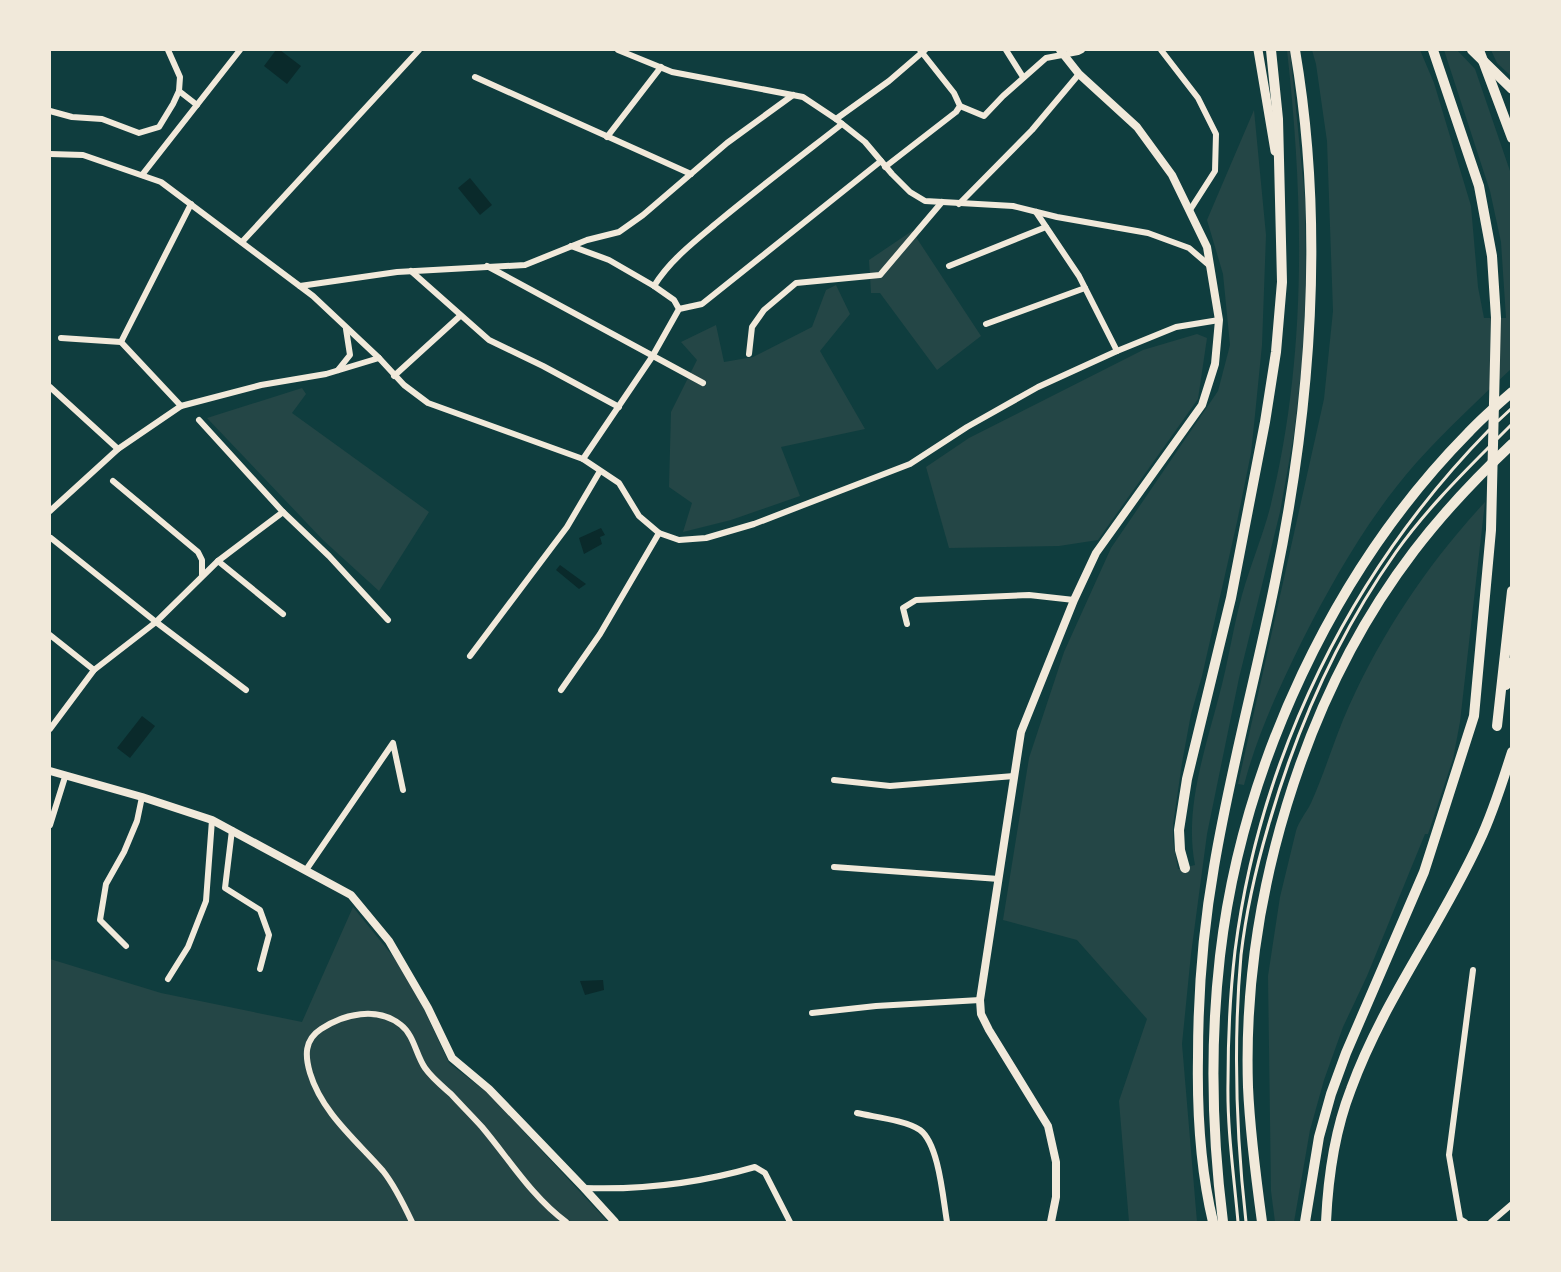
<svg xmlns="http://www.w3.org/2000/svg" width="1561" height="1272" viewBox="0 0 1561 1272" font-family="Quicksand,sans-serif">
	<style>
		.green { fill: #244646 }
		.water { fill: #0a2a2b }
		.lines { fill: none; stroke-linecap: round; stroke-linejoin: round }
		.service { stroke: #f1e9da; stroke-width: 3 }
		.minor { stroke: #f1e9da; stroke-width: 6 }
		.tertiary { stroke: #f1e9da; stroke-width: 8 }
		.secondary { stroke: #f1e9da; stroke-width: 9 }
		.trunk { stroke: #f1e9da; stroke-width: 10 }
	</style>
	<rect width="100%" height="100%" fill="#0f3d3e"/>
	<g class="green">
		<path d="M1287 50H1290L1305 199 1306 289 1302 363 1294 434 1280 512 1239 678 1207 834 1191 954 1182 1044 1197 1222H1129L1119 1101 1147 1019 1077 940 1003 920 1029 758 1064 652 1111 548 1218 391 1230 345 1223 274 1207 220 1254 110 1266 235 1262 345 1255 415 1251 453 1237 522 1202 676 1191 714 1182 763 1173 825V841L1178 869 1195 865C1184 809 1205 750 1219 696 1228 663 1233 628 1242 595 1250 566 1262 538 1270 508 1307 358 1304 203 1287 50Z"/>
		<path d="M1312 50H1420L1434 83 1471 206 1478 287 1484 318H1506L1501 242 1490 191 1444 50H1457L1475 69 1511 174V369C1479 399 1447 429 1417 462 1370 515 1334 578 1302 641 1279 688 1257 735 1244 785L1238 784 1324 399 1333 311 1327 141 1316 64Z"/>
		<polygon points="1491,50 1511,50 1511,76 1497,63"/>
		<polygon points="912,231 981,336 937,370 880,293 871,293 869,260"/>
		<polygon points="836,285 850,314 820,351 865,429 781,447 800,496 731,520 683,532 692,503 669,487 671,412 697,360 681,342 716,325 724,362 753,357 812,327 826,290"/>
		<polygon points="1197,334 1207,338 1198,399 1098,540 1059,546 949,548 926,467 969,438 1143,350"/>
		<polygon points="302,388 306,394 292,413 429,512 379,591 323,540 207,418"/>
		<path d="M1485 502 1460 722 1453 759 1428 834H1425L1367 976 1343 1027 1324 1080 1310 1130 1294 1222H1275L1271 1191 1268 976 1280 897 1296 831C1299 821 1306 813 1311 803 1325 772 1335 737 1349 706 1384 629 1428 564 1485 502Z"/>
		<polygon points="353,907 408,975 449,1063 489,1094 608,1222 50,1222 50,959 161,993 302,1022"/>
	</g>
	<g class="water">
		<polygon points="276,50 280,50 301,66 287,84 264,66"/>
		<polygon points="470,178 492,205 480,215 458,188"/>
		<polygon points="601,528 605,535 600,537 602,544 584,554 579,538"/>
		<polygon points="560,565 586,584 579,589 556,570"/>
		<polygon points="142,716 155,726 130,758 117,748"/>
		<polygon points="603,980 604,990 585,995 580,981"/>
	</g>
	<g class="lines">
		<g class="service">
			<polyline points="1498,421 1512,408"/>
			<polyline points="1496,440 1512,424"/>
			<path d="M1238 1222C1234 1176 1227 1129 1228 1082 1228 1039 1230 994 1235 951 1260 755 1351 571 1489 430"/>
			<path d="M1246 1222C1236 1133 1233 1045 1241 955 1246 912 1256 868 1268 827 1296 729 1337 636 1396 552 1423 514 1456 480 1489 447"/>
		</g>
		<g class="minor">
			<polyline points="168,50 180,77 179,91 197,105"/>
			<polyline points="618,50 672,72 803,97 836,119 865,142 892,174 910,192 925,201 1013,206 1057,217 1148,233 1189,248 1210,266"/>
			<polyline points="1006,50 1023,77"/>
			<polyline points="1161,50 1198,98 1216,134 1215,171 1190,210"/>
			<polyline points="475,77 691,174"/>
			<polyline points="960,106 984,116 1003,96 1046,58 1078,52 1082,50"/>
			<polyline points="50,111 72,117 102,119 139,133 159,127 173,104 179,91"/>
			<polyline points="836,119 889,81 925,50"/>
			<polyline points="607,137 661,67"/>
			<polyline points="50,154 83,155 161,182 313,296 379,358 404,385 428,403 583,459 619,483 639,516 659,533 679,540 706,538 754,524 910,464 967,427 1038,387 1117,351 1176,327 1219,320"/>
			<polyline points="885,167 956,112 960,106 954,93 920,50"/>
			<polyline points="142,175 240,50"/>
			<polyline points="959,204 1032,130 1079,74"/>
			<polyline points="1036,212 1079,276 1117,351"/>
			<polyline points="242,242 419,50"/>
			<polyline points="571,246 609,260 654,286"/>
			<polyline points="487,266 703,383"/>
			<polyline points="949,266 1046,227"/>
			<polyline points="411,271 489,340 543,366 619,407"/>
			<polyline points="300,286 397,272 525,265 587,240 619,232 643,215 727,143 793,95"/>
			<polyline points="679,309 702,304 881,161"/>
			<polyline points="986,324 1085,288"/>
			<polyline points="61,338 121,342 181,406"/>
			<polyline points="121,342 191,204"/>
			<polyline points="749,354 752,327 764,310 796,283 880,275 942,202"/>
			<polyline points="338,370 350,355 346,329"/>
			<polyline points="394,376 460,316"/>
			<polyline points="50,387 118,449"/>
			<polyline points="199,420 283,512 329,556 388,620"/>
			<path d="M583 459 652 357 679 309 674 300 654 286C670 260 695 241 719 221 759 188 801 156 842 124"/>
			<polyline points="113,481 198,552 202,560 202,575"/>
			<polyline points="50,511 118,449 181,406 261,385 326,374 379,358"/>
			<polyline points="51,538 156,622 246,690"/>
			<polyline points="218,561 283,614"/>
			<polyline points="907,624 903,608 916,600 1029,595 1074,600"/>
			<polyline points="50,635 94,670"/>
			<polyline points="470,656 567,527 600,471"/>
			<polyline points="561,690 600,634 659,533"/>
			<polyline points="50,729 94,670 156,622 218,561 283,512"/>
			<polyline points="834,780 890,786 1014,776"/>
			<polyline points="50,825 65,777"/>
			<polyline points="232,830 225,888 260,910 269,935 260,969"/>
			<polyline points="834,867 999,879"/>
			<polyline points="306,870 393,743 403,790"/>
			<polyline points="126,946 100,920 106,884 124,852 137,821 142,797"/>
			<polyline points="168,979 188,947 206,901 212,820"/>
			<polyline points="812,1013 876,1006 980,1000"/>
			<path d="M857 1113C874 1117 905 1120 920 1130 939 1144 943 1199 947 1222"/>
			<path d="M584 1188C642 1190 700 1183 755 1167L765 1173 790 1222"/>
			<path d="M412 1222C404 1205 395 1186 383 1171 357 1141 322 1113 310 1073 305 1056 304 1040 321 1029 344 1014 377 1006 401 1025 414 1035 416 1055 425 1068 432 1078 442 1086 451 1094 461 1105 472 1116 482 1127 509 1159 532 1197 566 1222"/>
			<polyline points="1465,1222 1460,1219 1449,1155 1473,970"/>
			<polyline points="1491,1222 1512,1204"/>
		</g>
		<g class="tertiary">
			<polyline points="50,771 142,797 212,820 351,895 389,941 428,1008 452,1058 489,1089 584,1188 615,1222"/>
			<polyline points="1051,1222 1056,1197 1056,1162 1048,1126 989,1030 981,1014 980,1000 1021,732 1074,600 1096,553 1202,405 1215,364 1219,320 1207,247 1172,175 1137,127 1079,74 1060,50"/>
		</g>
		<polyline class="secondary" points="1258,50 1275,151"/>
		<g class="trunk">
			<polyline points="1472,50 1512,89"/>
			<polyline points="1479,50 1512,138"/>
			<polyline points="1506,685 1512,662"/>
			<polyline points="1497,726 1512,591"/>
			<polyline points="1185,868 1180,850 1179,830 1187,779 1231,598 1265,422 1276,352 1282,282 1278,119 1271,50"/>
			<path d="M1213 1222C1200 1168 1197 1113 1198 1057 1198 993 1203 930 1214 867 1230 771 1256 677 1275 582 1311 408 1325 226 1295 50"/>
			<path d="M1223 1222C1212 1135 1210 1044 1220 956 1242 766 1334 569 1468 433 1482 418 1497 405 1512 392"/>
			<path d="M1262 1222C1256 1178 1250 1133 1248 1087 1242 903 1302 698 1414 551 1443 513 1477 477 1512 444"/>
			<polyline points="1305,1222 1319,1137 1331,1094 1346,1053 1424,872 1474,716 1491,530 1496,318 1492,256 1479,186 1433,50"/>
			<path d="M1326 1222C1328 1178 1335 1130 1351 1089 1383 1001 1440 927 1479 842 1493 813 1502 783 1512 752"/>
		</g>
	</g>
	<rect width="1561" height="1272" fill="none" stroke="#f1e9da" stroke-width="102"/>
</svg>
